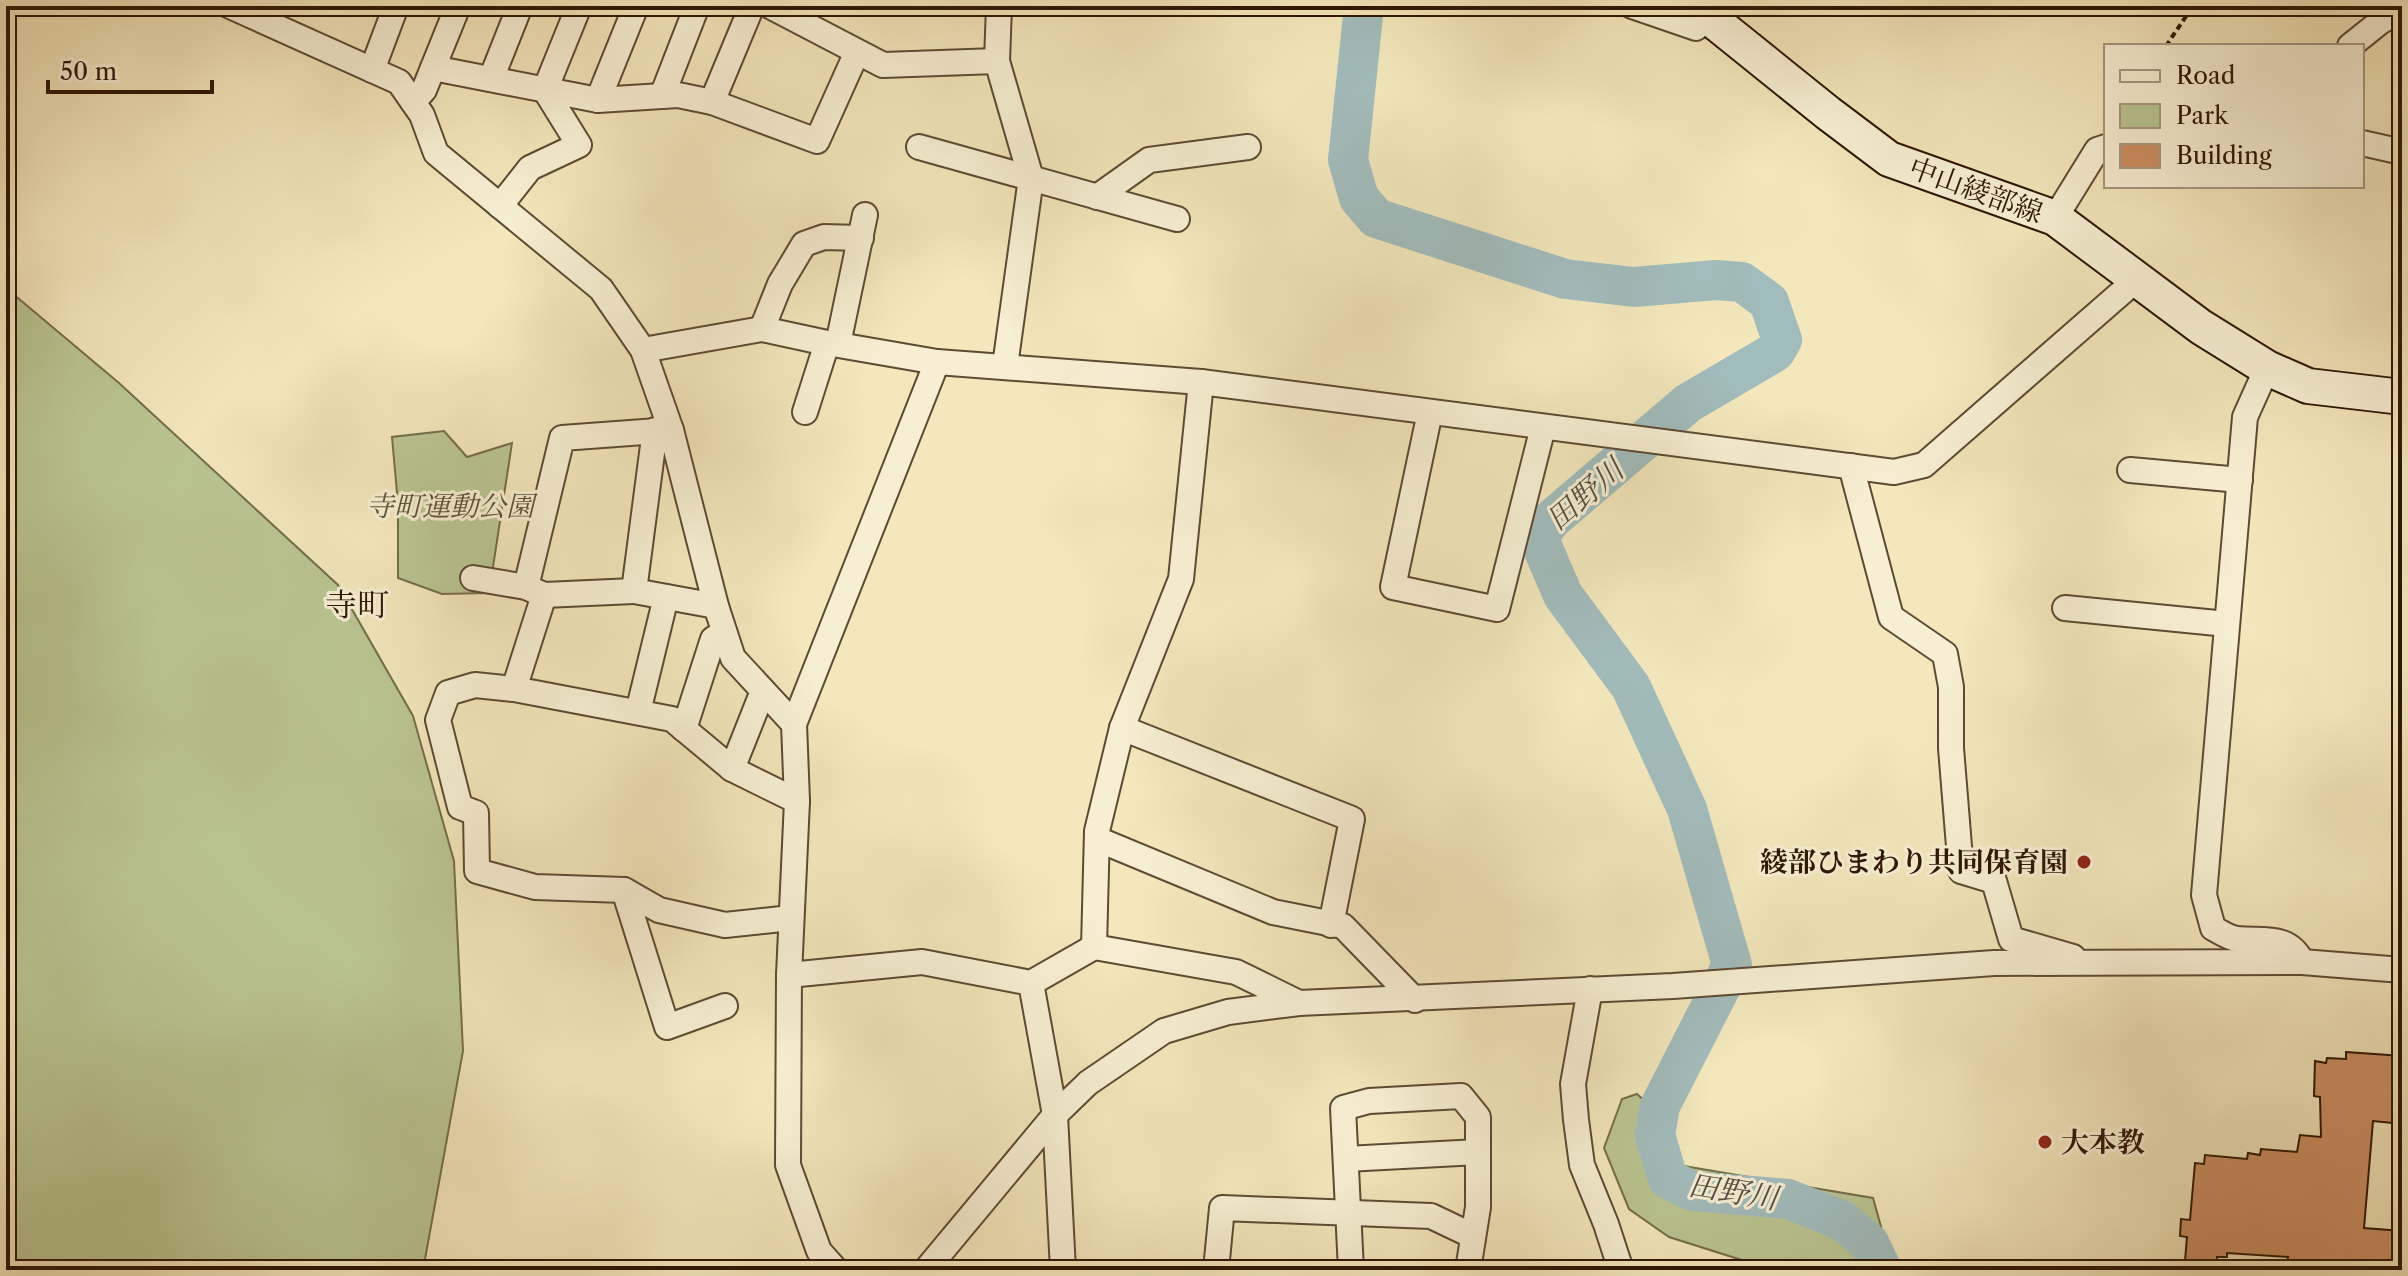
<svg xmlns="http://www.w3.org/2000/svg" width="2408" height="1276" viewBox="0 0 2408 1276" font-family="'Libre Caslon Text','Noto Serif JP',serif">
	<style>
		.green { fill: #bac591; stroke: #746e4b; stroke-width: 2 }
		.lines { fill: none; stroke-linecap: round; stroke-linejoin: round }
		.river { stroke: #a1bcbc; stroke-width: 40 }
		.building { fill: #cc8e61; stroke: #2d1605; stroke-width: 2 }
		.minor-casing { stroke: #5e4a32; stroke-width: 28 }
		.secondary-casing { stroke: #2d1605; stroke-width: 38 }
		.path { stroke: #2d1605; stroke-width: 4; stroke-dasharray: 6 4; stroke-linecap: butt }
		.minor { stroke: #f7efd3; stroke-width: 24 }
		.secondary { stroke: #f7efd3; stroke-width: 34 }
		.poi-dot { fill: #8f2418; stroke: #f7efd3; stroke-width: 3 }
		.labels { text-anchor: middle; stroke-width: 6; stroke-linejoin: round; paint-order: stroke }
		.street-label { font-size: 28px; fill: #2d1605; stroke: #f7efd3 }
		.park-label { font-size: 28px; font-style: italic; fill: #5e5336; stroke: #f7efd3 }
		.poi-label { font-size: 28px; font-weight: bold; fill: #2d1605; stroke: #f7efd3; text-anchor: end }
		.water-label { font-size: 30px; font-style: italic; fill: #565045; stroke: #f7efd3 }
		.quarter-label { font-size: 32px; fill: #2d1605; stroke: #f7efd3 }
	</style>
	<rect width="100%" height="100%" fill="#f3e7bb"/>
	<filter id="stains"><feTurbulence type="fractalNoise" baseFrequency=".0025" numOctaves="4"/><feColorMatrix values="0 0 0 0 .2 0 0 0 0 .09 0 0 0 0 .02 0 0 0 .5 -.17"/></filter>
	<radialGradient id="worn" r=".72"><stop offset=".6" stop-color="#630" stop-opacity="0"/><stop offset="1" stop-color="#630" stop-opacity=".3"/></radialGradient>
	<g class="green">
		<polygon points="6,288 119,383 338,585 413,716 454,861 463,1051 423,1270 6,1270"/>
		<polygon points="444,431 467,457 512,443 489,593 442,594 398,578 398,504 392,437"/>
		<polygon points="1637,1094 1649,1105 1646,1153 1684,1166 1873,1198 1893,1270 1760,1270 1751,1263 1669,1237 1629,1209 1604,1148 1622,1099"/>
	</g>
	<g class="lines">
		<polyline class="river" points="1364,6 1348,160 1359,198 1376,218 1565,279 1634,287 1716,280 1742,282 1769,302 1782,340 1775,352 1688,403 1551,520 1538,537 1563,595 1631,687 1687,809 1732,965 1660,1106 1655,1135 1668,1179 1692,1191 1788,1199 1843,1221 1869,1243 1882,1270"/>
	</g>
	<polygon class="building" points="2346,1052 2402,1056 2402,1124 2373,1121 2364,1228 2402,1231 2402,1270 2286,1268 2288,1257 2227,1253 2227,1257 2217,1257 2217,1264 2185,1261 2187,1237 2180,1236 2181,1219 2190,1220 2195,1163 2204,1164 2205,1155 2247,1159 2248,1153 2260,1155 2261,1149 2297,1152 2300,1135 2321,1137 2320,1097 2314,1096 2315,1061 2326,1063 2327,1058 2346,1059"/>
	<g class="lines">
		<defs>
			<g id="minor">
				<polyline points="230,6 399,82 422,115 436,153 601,289 643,350 671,430 716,606 733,658 794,724"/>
				<polyline points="770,6 883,65 997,61"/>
				<polyline points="999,6 997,61 1031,178 1005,366"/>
				<polyline points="1632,6 1696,28 1705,14"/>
				<polyline points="2350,46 2380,22 2402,9"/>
				<polyline points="433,68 598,100 678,95 712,102 817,141 857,52"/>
				<polyline points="372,70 396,6"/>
				<polyline points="491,79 520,6"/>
				<polyline points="662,96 697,6"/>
				<polyline points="598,100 636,6"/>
				<polyline points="413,102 424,90 458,6"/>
				<polyline points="712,102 752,6"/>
				<polyline points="2362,143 2402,152"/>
				<polyline points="919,147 1177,219"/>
				<polyline points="1097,197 1149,160 1248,147"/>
				<polyline points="500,206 530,168 579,145 545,90 579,6"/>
				<polyline points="2055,218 2097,150 2106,147"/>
				<polyline points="762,329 780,284 804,244 824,237 861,238"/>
				<polyline points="838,344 865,215"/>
				<polyline points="643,350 762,329 827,343 937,362 1201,382 1894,472 1924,465 2137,279"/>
				<path d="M2267 368 2245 417 2204 895 2213 928C2220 932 2229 938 2237 939 2261 942 2288 933 2302 962"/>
				<polyline points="805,412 827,343"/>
				<polyline points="1430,412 1393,587 1497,609 1543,427"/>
				<polyline points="655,430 634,591 716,606"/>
				<polyline points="1851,466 1891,617 1945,654 1951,687 1951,748 1961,871 1994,881 2011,939 2073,957"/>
				<polyline points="2130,470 2240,480"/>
				<polyline points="473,578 526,587"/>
				<polyline points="634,591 544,595 526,587 562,438 671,430"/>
				<polyline points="544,595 514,689 672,719 732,769 797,801"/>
				<polyline points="2065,608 2227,624"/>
				<polyline points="514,689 475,685 448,693 438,720 460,807 476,813 477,871 535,887 624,890"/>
				<polyline points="638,712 666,597"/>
				<polyline points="1122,728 1352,819 1331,925"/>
				<polyline points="684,729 713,639 724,632"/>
				<polyline points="732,769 763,691"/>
				<polyline points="1097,839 1273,912 1343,926 1415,1000"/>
				<polyline points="1094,947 1097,831 1122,728 1181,579 1201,382"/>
				<polyline points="789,975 922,962 1031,983 1094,947 1236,972 1299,1003"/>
				<polyline points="1031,983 1055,1115 1063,1270"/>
				<polyline points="1590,989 1573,1084 1576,1120 1582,1165 1606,1224 1621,1270"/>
				<polyline points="725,1006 667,1027 624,890 659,910 725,925 791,918"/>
				<polyline points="1346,1159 1478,1152"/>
				<polyline points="836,1270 819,1251 788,1165 789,975 797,801 794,724 937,362"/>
				<polyline points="926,1270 1055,1115 1088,1083 1164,1031 1228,1012 1299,1003 1673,986 1994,963 2302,962 2402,970"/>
				<polyline points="1216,1270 1222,1208 1431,1216 1473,1236"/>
				<polyline points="1351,1270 1343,1108 1369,1101 1461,1096 1478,1117 1478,1207 1468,1270"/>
			</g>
			<polyline id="secondary" points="1695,6 1828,113 1889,159 2055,218 2201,327 2267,368 2308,386 2402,397"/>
		</defs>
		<use href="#minor" class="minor-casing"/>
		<use href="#secondary" class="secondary-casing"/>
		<g class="path">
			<polyline points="6,13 31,6"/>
			<polyline points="2166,46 2193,6"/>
		</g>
		<use href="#minor" class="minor"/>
		<use href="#secondary" class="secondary"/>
	</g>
	<g class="poi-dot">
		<circle cx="2084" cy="862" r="8"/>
		<circle cx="2045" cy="1142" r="8"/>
	</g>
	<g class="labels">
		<g class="street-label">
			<text transform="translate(1976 190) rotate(20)" y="10">中山綾部線</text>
		</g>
		<g class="park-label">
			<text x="450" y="516">寺町運動公園</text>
		</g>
		<g class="poi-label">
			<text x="2068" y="872">綾部ひまわり共同保育園</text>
			<text x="2061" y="1152" text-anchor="start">大本教</text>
		</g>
		<g class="water-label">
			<text transform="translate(1585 495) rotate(-41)" y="10">田野川</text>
			<text transform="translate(1733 1192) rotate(9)" y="10">田野川</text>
		</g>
		<g class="quarter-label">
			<text x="357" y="616">寺町</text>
		</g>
	</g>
	<rect width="2408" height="1276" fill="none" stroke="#f3e7bb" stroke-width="32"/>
	<rect x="8" y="8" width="2392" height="1260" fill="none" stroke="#2d1605" stroke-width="4"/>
	<rect x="16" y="16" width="2376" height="1244" fill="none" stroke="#2d1605" stroke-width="2"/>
	<rect x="2104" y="44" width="260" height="144" fill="#f7efd3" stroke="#a69881" stroke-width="2"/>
	<rect x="2120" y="70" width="40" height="12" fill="#f7efd3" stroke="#a69881" stroke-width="2"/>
	<text x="2176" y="84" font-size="24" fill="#2d1605">Road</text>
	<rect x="2120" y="104" width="40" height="24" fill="#bac591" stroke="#a69881" stroke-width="2"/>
	<text x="2176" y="124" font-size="24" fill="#2d1605">Park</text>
	<rect x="2120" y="144" width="40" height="24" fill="#cc8e61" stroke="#a69881" stroke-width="2"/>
	<text x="2176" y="164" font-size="24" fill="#2d1605">Building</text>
	<path d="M48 80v12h164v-12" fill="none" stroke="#2d1605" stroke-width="4"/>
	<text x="60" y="80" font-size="24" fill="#2d1605" stroke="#f7efd3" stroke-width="6" paint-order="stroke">50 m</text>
	<rect width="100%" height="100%" filter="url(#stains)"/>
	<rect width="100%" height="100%" fill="url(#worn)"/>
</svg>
